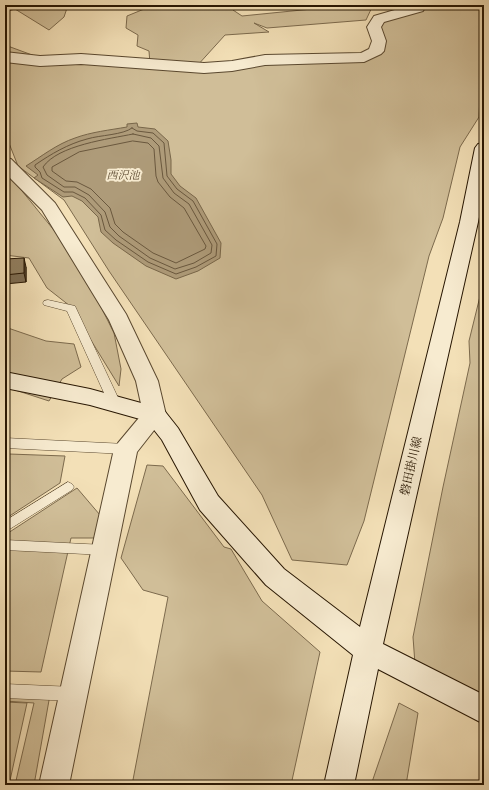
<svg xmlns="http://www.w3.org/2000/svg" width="489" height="790" viewBox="0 0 489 790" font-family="Alegreya,'Noto Serif JP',serif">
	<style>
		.green { fill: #d0be98; stroke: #7c6a4d }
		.water { fill: #ae9b79; stroke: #786649 }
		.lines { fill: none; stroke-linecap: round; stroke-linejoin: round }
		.shore { stroke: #6a583e; stroke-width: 1 }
		.lane-casing { stroke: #5a482f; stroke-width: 1 }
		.street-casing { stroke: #5a482f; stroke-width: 2 }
		.secondary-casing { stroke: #271602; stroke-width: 2 }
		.lane { fill: #f7ebd0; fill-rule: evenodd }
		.street { fill: #f7ebd0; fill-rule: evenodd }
		.secondary { fill: #f7ebd0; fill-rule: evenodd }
		.wall { fill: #7d6d53; stroke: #271602 }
		.shaded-wall { fill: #665943; stroke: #271602 }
		.building { fill: #917f60; stroke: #271602 }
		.labels { text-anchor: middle; stroke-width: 4; stroke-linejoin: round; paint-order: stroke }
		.far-water-label { font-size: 11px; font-style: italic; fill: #5d4b32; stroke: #f7ebd0 }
		.street-label { font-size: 12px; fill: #271602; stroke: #f7ebd0 }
	</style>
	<rect width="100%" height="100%" fill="#f3e0b7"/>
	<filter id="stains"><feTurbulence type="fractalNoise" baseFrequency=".005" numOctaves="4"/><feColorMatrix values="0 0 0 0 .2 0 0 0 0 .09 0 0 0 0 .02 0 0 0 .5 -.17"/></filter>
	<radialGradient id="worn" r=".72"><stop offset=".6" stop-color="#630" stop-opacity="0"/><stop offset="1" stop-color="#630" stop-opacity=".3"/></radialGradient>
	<g class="green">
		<polygon points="5,5 68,5 64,17 49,30 15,9 5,12"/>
		<polygon points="154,5 234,5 233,10 242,16 312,9 332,5 373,5 366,20 267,28 254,23 269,32 225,35 196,67 158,65 207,72 265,60 364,57 378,45 374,27 379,19 418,8 419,5 481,5 483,34 479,117 460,147 443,218 429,256 364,521 347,565 292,560 262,495 109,271 64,200 18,166 5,133 5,45 43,59 84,60 150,64 149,51 137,46 138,35 126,28 127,16"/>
		<polygon points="5,170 66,245 85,275 114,333 121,369 119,386 70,306 47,288 29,258 5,255"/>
		<polygon points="484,280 484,705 415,664 413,637 443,487 470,363 469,341"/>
		<polygon points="5,327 46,341 74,344 81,367 62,379 49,401 6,387"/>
		<polygon points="9,454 65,456 60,483 5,519 5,472"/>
		<polygon points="147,465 163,466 224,547 231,549 262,601 320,652 291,785 132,785 168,597 143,590 121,558"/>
		<polygon points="77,488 100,515 94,538 71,538 41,672 5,671 5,535"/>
		<polygon points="5,687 51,689 34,785 15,785 34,703 5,701"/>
		<polygon points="5,702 27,703 9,785 5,785"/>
		<polygon points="399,703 418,713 406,785 371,785"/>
	</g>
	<path class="water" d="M137 123 138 127 155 129 168 141 171 160V174L180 186 196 198 221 243 220 258 198 271 176 279 146 266 113 243 101 232 98 217 82 201 72 196 63 197 34 178 38 175 26 166C42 156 57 144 75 138 91 132 110 130 127 127V124Z"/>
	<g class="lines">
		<g class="shore">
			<path d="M132 128 137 131 153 133 164 143 167 176 177 189 193 201 217 244 216 256 196 267 176 274 148 262 116 240 105 230 101 215 85 198 73 192H64L42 178 40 172 35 167V165C51 154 68 144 87 139 100 135 123 135 132 128Z"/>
			<path d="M133 134 151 138 159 146 163 178 174 193 189 204 212 245 211 253 194 263 175 269 150 258 119 236 110 227 105 212 89 195 75 187H64L47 175 43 167C58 145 109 139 133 134Z"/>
			<polygon points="133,141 148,143 154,149 156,176 158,182 170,197 184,208 206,246 205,249 176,263 153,253 123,232 115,224 110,208 91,189 77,182 66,181 52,171 52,167 79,152"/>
		</g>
		<defs>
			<g id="lane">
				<polygon points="48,300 75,306 121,404 119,407 115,408 111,407 109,404 67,311 44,305 43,303 44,301"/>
				<polygon points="5,438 126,444 130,446 132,449 130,452 126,454 5,448"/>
				<polygon points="68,482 72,484 74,487 72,490 5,532 5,521"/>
				<polygon points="5,540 105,545 109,546 111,550 109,554 105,555 5,550"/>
				<polygon points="5,684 74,687 79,689 81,694 79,699 74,701 5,698"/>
			</g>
			<g id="street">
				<polygon points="412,5 426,5 423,11 384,22 381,27 386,41 384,51 381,54 364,62 265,65 232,71 204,73 81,64 40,66 5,62 5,52 40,56 81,54 204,63 232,61 265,55 361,53 369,49 372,41 367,27 374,16"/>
				<polygon points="5,158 11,159 55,203 126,314 158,381 166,415 137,452 69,785 39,785 114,449 118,443 143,413 136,381 109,320 42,210 5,173"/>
			</g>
			<polygon id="secondary" points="484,143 484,192 478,222 383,644 484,695 484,724 378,669 354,785 324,785 353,655 266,585 200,510 162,440 147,421 90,405 5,388 5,372 90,389 163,409 178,428 218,496 284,569 360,627 460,222 475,148 478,144"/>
		</defs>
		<use href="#lane" class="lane-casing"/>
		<use href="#street" class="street-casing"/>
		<use href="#secondary" class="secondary-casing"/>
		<use href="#lane" class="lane"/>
		<use href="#street" class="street"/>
		<use href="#secondary" class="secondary"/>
	</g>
	<polygon class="wall" points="5,259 26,267 26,282 5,284"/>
	<polygon class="shaded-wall" points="24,258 26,267 26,282 24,273"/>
	<polygon class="building" points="24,258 24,273 5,275 5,259"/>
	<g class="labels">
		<g class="far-water-label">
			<text x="123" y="179">西沢池</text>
		</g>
		<g class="street-label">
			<text transform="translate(411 466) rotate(-77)" y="4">磐田掛川線</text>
		</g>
	</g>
	<rect width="489" height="790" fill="none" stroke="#f3e0b7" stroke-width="20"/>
	<rect x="6" y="6" width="477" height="778" fill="none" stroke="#271602" stroke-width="2"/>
	<rect x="10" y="10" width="469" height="770" fill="none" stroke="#271602"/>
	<rect width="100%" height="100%" filter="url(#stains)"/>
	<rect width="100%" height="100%" fill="url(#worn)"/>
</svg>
